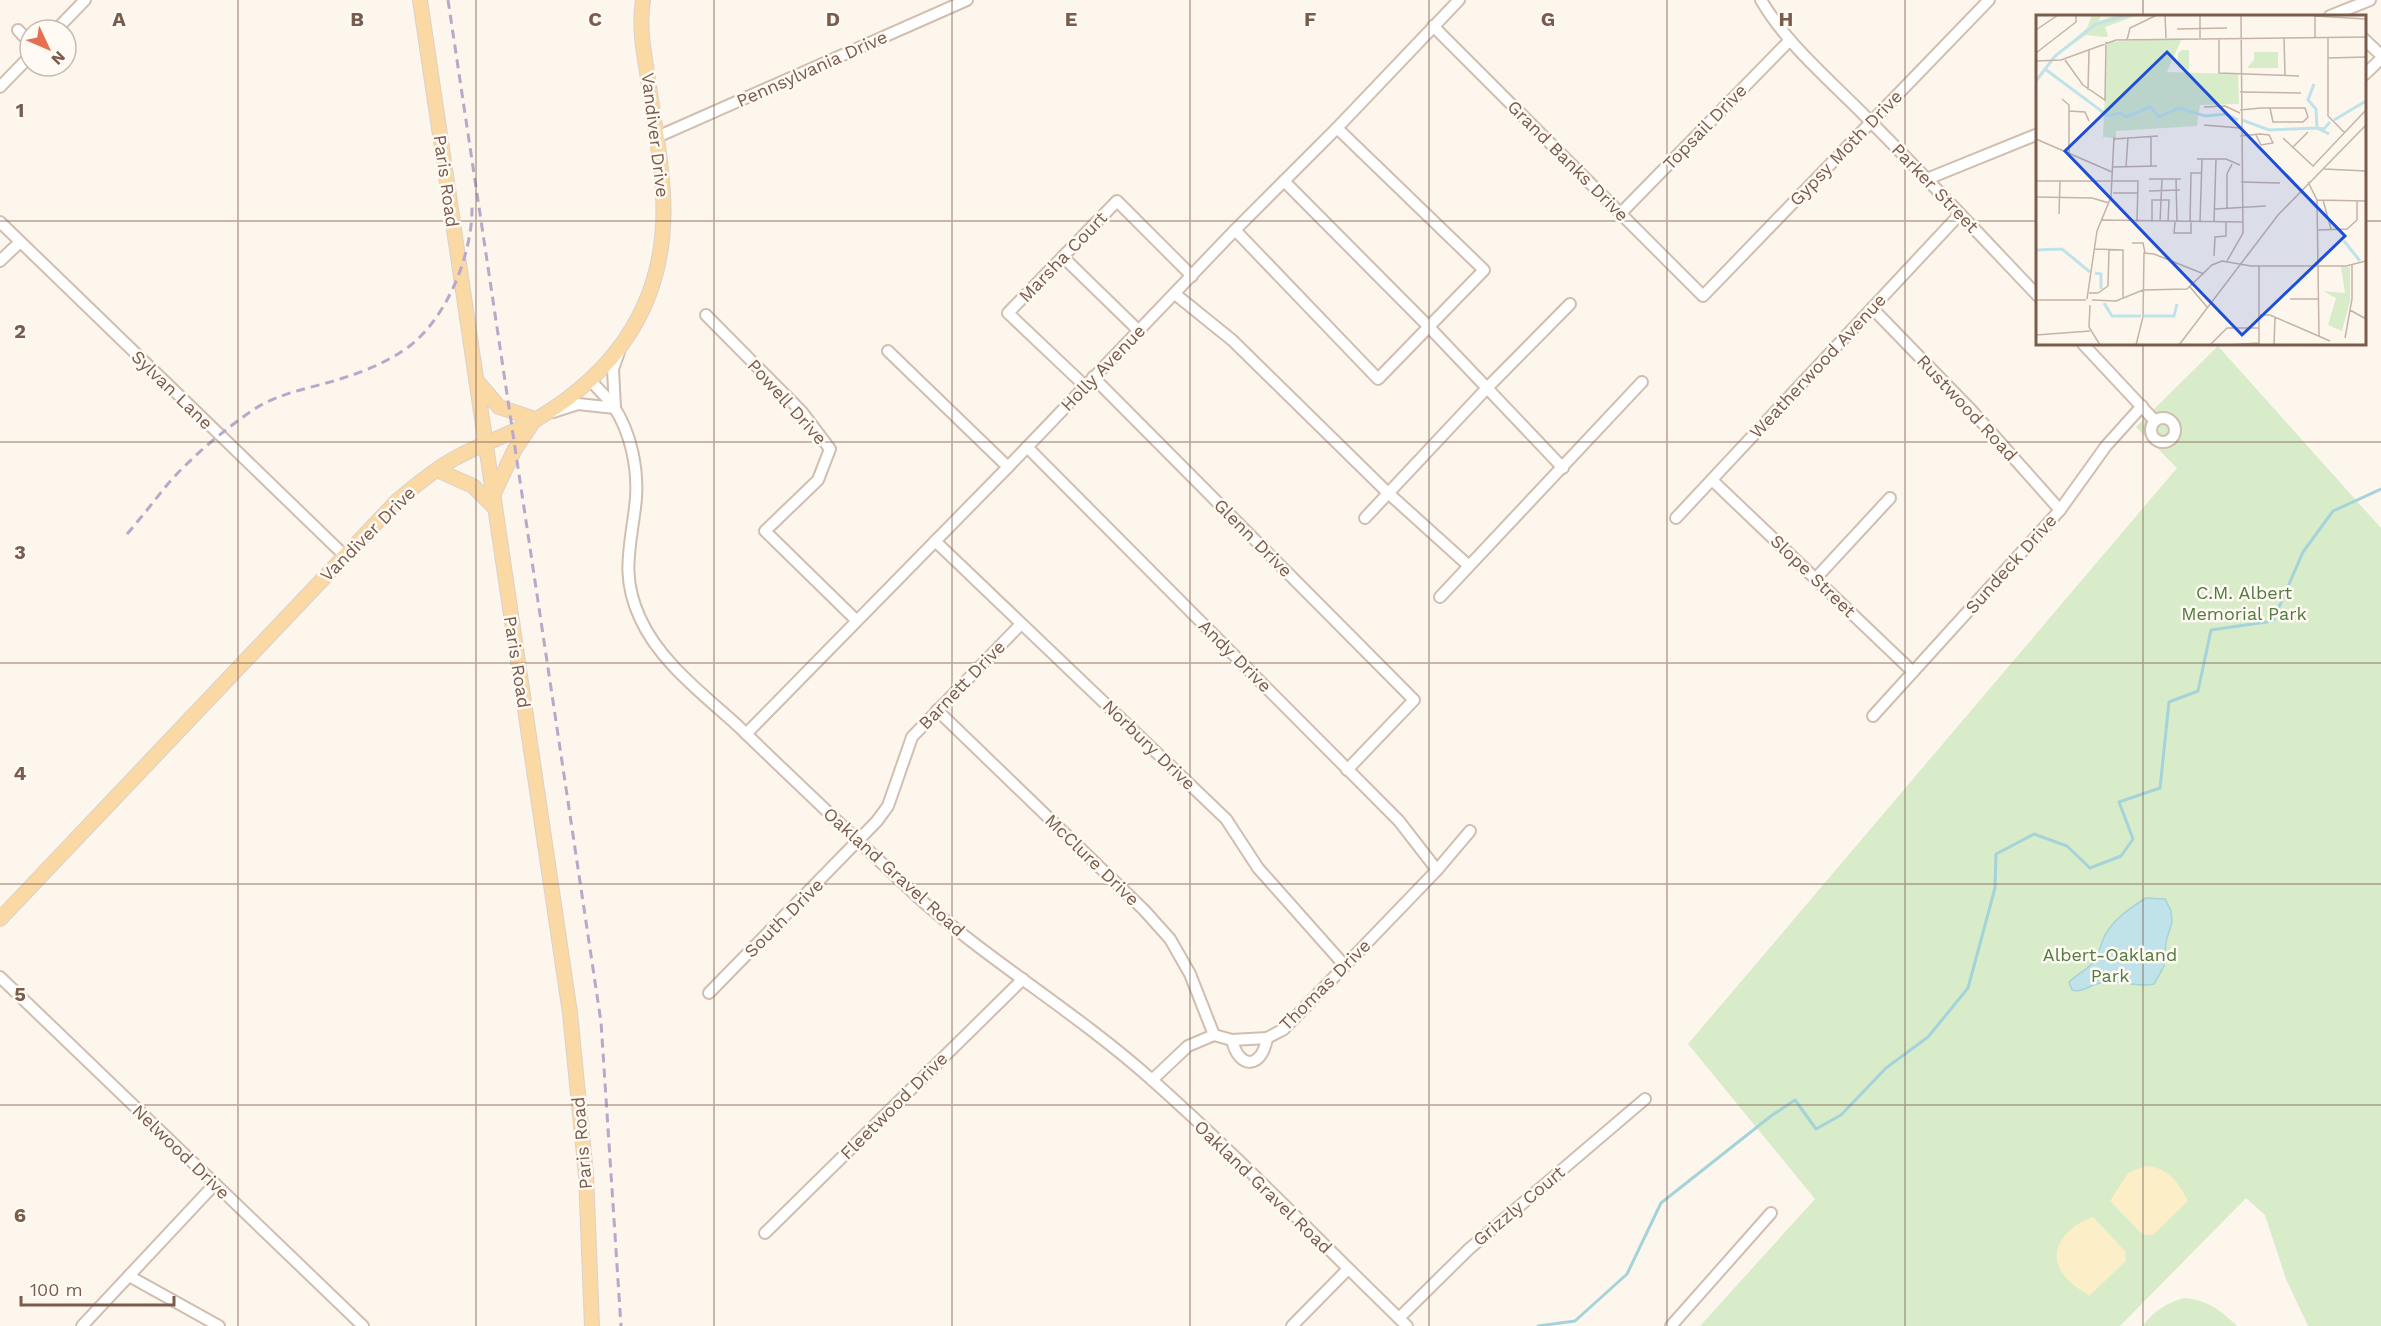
<svg xmlns="http://www.w3.org/2000/svg" width="2381" height="1326" viewBox="0 0 2381 1326" font-family="'Work Sans',sans-serif">
	<style>
		.green { fill: #d8ecc9 }
		.sand { fill: #fcefc7 }
		.water { fill: #bfe3e8; stroke: #a5d3da; stroke-width: 1.5 }
		.lines { fill: none; stroke-linecap: round; stroke-linejoin: round }
		.stream { stroke: #a5d3da; stroke-width: 3 }
		.minor-casing { stroke: #d1beb0; stroke-width: 14 }
		.major-casing { stroke: #dad1cd; stroke-width: 16 }
		.minor { stroke: #fff; stroke-width: 10 }
		.major { stroke: #fbd9a5; stroke-width: 14 }
		.rail { stroke: #b9a8c9; stroke-width: 3; stroke-dasharray: 9 6; stroke-linecap: butt }
		.grid { fill: none; stroke: #7a5c4d; stroke-width: 1.5; stroke-opacity: 0.55 }
		.labels { text-anchor: middle; stroke-width: 5; stroke-linejoin: round; paint-order: stroke }
		.street-label { font-size: 18px; fill: #7a5c4d; stroke: #fffaf3 }
		.park-label { font-size: 18px; fill: #537a41; stroke: #fffaf3 }
		.inset-river { fill: none; stroke: #bfe3e8; stroke-width: 3 }
		.inset-road { fill: none; stroke: #c5b3a7; stroke-width: 1.5 }
		.view { fill: #1d4ed8; fill-opacity: 0.15; stroke: #1d4ed8; stroke-width: 3 }
		.inset-edge { fill: none; stroke: #7a5c4d; stroke-width: 3 }
		.grid-label { font-size: 20px; text-anchor: middle; font-weight: bold; fill: #7a5c4d; stroke: #fffaf3; stroke-width: 5; stroke-linejoin: round; paint-order: stroke }
	</style>
	<rect width="100%" height="100%" fill="#fdf6ec"/>
	<g class="green">
		<polygon points="2218,346 2381,528 2381,1326 2308,1326 2286,1279 2265,1215 2246,1198 2120,1326 1700,1326 1815,1199 1688,1044 2177,468 2136,427"/>
		<path d="M2184 1298C2208 1300 2220 1310 2237 1326H2143C2153 1311 2167 1303 2184 1298Z"/>
	</g>
	<g class="sand">
		<path d="M2145 1166C2168 1167 2178 1182 2188 1201L2153 1235 2142 1234 2110 1201 2128 1173Z"/>
		<path d="M2093 1217 2125 1251 2126 1261 2089 1296C2082 1290 2073 1286 2066 1278 2043 1251 2067 1226 2093 1217Z"/>
	</g>
	<path class="water" d="M2146 898 2165 899 2171 911 2172 922 2166 942 2164 966 2154 984C2136 988 2118 979 2100 983 2090 985 2083 993 2072 990L2069 982C2077 974 2088 970 2094 961 2099 954 2101 943 2105 935 2115 918 2130 908 2146 898Z"/>
	<g class="lines">
		<polyline class="stream" points="1538,1326 1575,1321 1627,1274 1661,1203 1771,1116 1795,1100 1816,1129 1841,1115 1886,1068 1928,1037 1968,988 1995,888 1996,854 2034,834 2067,846 2090,868 2121,856 2133,839 2119,802 2160,788 2169,702 2198,691 2211,630 2273,621 2303,552 2333,511 2381,489"/>
		<defs>
			<g id="minor">
				<path d="M1761 0C1787 45 1831 81 1867 118 1925 176 1981 236 2038 296"/>
				<polyline points="2330,16 2370,0"/>
				<polyline points="1433,26 1703,296 1989,0"/>
				<polyline points="18,30 30,43"/>
				<polyline points="56,30 85,0"/>
				<polyline points="2364,39 2381,55"/>
				<polyline points="2364,75 2381,59"/>
				<polyline points="0,87 30,56"/>
				<polyline points="657,137 967,0"/>
				<polyline points="1927,179 2038,134"/>
				<polyline points="1284,181 1429,327 1563,468"/>
				<polyline points="1621,213 1790,40"/>
				<polyline points="0,222 345,556"/>
				<polyline points="1235,230 1378,379 1484,270 1337,128"/>
				<polyline points="1063,257 1139,331"/>
				<polyline points="0,261 19,243"/>
				<polyline points="1175,294 1232,340 1387,492 1469,566"/>
				<polyline points="1872,308 1972,411 2060,510"/>
				<polyline points="706,315 802,412 830,449 818,480 765,531 856,620"/>
				<polyline points="2083,344 2155,421"/>
				<polyline points="888,351 1008,467"/>
				<polyline points="1093,377 1414,700 1347,770"/>
				<path d="M590 380C598 389 607 397 614 407 631 433 638 468 636 498 632 543 619 573 640 618 659 661 703 694 737 725 798 784 859 842 921 900 994 964 1078 1014 1151 1079 1240 1158 1322 1244 1407 1326"/>
				<polyline points="1085,386 1008,313 1117,201 1192,276"/>
				<polyline points="615,408 613,369 619,352"/>
				<polyline points="553,412 578,404 615,408"/>
				<circle cx="2163" cy="430" r="12"/>
				<polyline points="1027,447 1399,821 1437,870"/>
				<polyline points="1712,480 1913,672"/>
				<polyline points="1365,518 1487,388 1570,304"/>
				<polyline points="1676,518 1960,214"/>
				<polyline points="935,541 1226,819 1258,868 1345,966"/>
				<polyline points="1816,578 1890,498"/>
				<polyline points="1440,597 1642,382"/>
				<polyline points="937,710 1144,910 1170,939 1190,974 1214,1035"/>
				<polyline points="1873,716 2060,510 2106,446 2142,406"/>
				<polyline points="746,734 1008,467 1235,230 1337,128 1459,0"/>
				<polyline points="0,977 363,1326"/>
				<polyline points="709,993 877,821 888,806 912,737 1021,624"/>
				<path d="M1232 1040C1239 1070 1262 1069 1267 1038"/>
				<polyline points="1152,1080 1188,1046 1214,1035 1232,1040 1267,1038 1284,1029 1437,870 1470,831"/>
				<polyline points="765,1233 1023,979"/>
				<polyline points="129,1276 219,1326"/>
				<polyline points="1399,1318 1469,1249 1645,1099"/>
				<polyline points="82,1326 214,1185"/>
				<polyline points="1292,1326 1348,1269"/>
				<polyline points="1671,1326 1771,1213"/>
			</g>
			<g id="major">
				<polyline points="420,0 570,1013 586,1175 592,1326"/>
				<polyline points="476,380 499,407 535,419 515,449 493,495"/>
				<polyline points="437,470 473,486 494,507"/>
				<path d="M0 919 397 501C415 486 432 471 452 460 477 445 505 437 530 423 620 372 669 298 663 194 661 153 652 112 647 72 643 48 639 24 643 0"/>
			</g>
		</defs>
		<use href="#minor" class="minor-casing"/>
		<use href="#major" class="major-casing"/>
		<use href="#minor" class="minor"/>
		<use href="#major" class="major"/>
		<g class="rail">
			<polyline points="448,0 601,1022 621,1326"/>
			<path d="M127 534C141 518 154 501 167 485 190 458 225 429 253 410 280 392 313 388 343 378 363 372 384 363 401 352 445 325 473 255 472 206"/>
		</g>
	</g>
	<path class="grid" d="M238 0V1326M476 0V1326M714 0V1326M952 0V1326M1190 0V1326M1429 0V1326M1667 0V1326M1905 0V1326M2143 0V16M0 221H2038M2364 221H2381M2143 344V1326M0 442H2381M0 663H2381M0 884H2381M0 1105H2381"/>
	<g class="labels">
		<g class="street-label">
			<text transform="translate(812 69) rotate(-24)" y="6">Pennsylvania Drive</text>
			<text transform="translate(1705 127) rotate(-46)" y="6">Topsail Drive</text>
			<text transform="translate(655 135) rotate(83)" y="6">Vandiver Drive</text>
			<text transform="translate(1846 148) rotate(-46)" y="6">Gypsy Moth Drive</text>
			<text transform="translate(1568 161) rotate(45)" y="6">Grand Banks Drive</text>
			<text transform="translate(446 181) rotate(82)" y="6">Paris Road</text>
			<text transform="translate(1935 188) rotate(46)" y="6">Parker Street</text>
			<text transform="translate(1063 257) rotate(-46)" y="6">Marsha Court</text>
			<text transform="translate(1818 366) rotate(-47)" y="6">Weatherwood Avenue</text>
			<text transform="translate(1103 368) rotate(-46)" y="6">Holly Avenue</text>
			<text transform="translate(172 390) rotate(44)" y="6">Sylvan Lane</text>
			<text transform="translate(787 402) rotate(48)" y="6">Powell Drive</text>
			<text transform="translate(1967 408) rotate(47)" y="6">Rustwood Road</text>
			<text transform="translate(368 534) rotate(-45)" y="6">Vandiver Drive</text>
			<text transform="translate(1253 538) rotate(45)" y="6">Glenn Drive</text>
			<text transform="translate(2011 564) rotate(-48)" y="6">Sundeck Drive</text>
			<text transform="translate(1813 576) rotate(44)" y="6">Slope Street</text>
			<text transform="translate(1235 656) rotate(45)" y="6">Andy Drive</text>
			<text transform="translate(517 662) rotate(81)" y="6">Paris Road</text>
			<text transform="translate(962 685) rotate(-46)" y="6">Barnett Drive</text>
			<text transform="translate(1149 745) rotate(44)" y="6">Norbury Drive</text>
			<text transform="translate(1092 860) rotate(44)" y="6">McClure Drive</text>
			<text transform="translate(894 872) rotate(42)" y="6">Oakland Gravel Road</text>
			<text transform="translate(784 918) rotate(-45)" y="6">South Drive</text>
			<text transform="translate(1325 985) rotate(-45)" y="6">Thomas Drive</text>
			<text transform="translate(894 1106) rotate(-45)" y="6">Fleetwood Drive</text>
			<text transform="translate(582 1143) rotate(-95)" y="6">Paris Road</text>
			<text transform="translate(181 1152) rotate(44)" y="6">Nelwood Drive</text>
			<text transform="translate(1263 1187) rotate(44)" y="6">Oakland Gravel Road</text>
			<text transform="translate(1519 1206) rotate(-40)" y="6">Grizzly Court</text>
		</g>
		<g class="park-label">
			<text x="2244" y="599">C.M. Albert<tspan x="2244" dy="21">Memorial Park</tspan></text>
			<text x="2110" y="961">Albert-Oakland<tspan x="2110" dy="21">Park</tspan></text>
		</g>
	</g>
	<g transform="translate(2036 15)">
		<rect width="330" height="330" fill="#fdf6ec"/>
		<path d="M56 0H65L63 6 79 0H102L69 12 72 21 69 22 50 20 14 45 51 13ZM146 23 131 57 202 59 203 89 164 90 161 111 80 116V123L67 122 71 27ZM146 35H153V55L142 52V38ZM218 37H242V53H211L218 45ZM305 252H314V286L306 316 292 310 300 283 287 276 309 278Z" fill="#d8ecc9"/>
		<path class="inset-river" d="M9 54 72 101 85 98 90 102 114 92 123 102 143 93 169 101 191 99 202 105M0 66 19 41 60 9 93 0M278 69 272 85 280 94 281 113 288 114 294 107M206 105 233 115 281 113 293 119M298 105 330 86M308 226 324 246M0 235 26 234 54 257M59 258 65 259V274M68 288 76 301H105M108 301H138L141 289"/>
		<path class="inset-road" d="M129 0 130 23M164 0V23M279 1 330 4M141 14 191 13M0 15 22 0M248 22 249 61M279 22V0M292 22V101L309 118M183 23V58L263 61M91 25 94 13 121 0M0 38 40 7V0M292 43 330 42M29 45 47 70 69 85 70 27M0 46 25 45 80 25 330 22M52 75 53 35M204 77 265 78M26 84 33 90V138M168 92 189 91 204 98M204 95 225 93H269L272 102 267 107H237L234 93M33 96 49 97 53 106M168 110 204 113M204 121 224 119 233 120 237 128 225 130 220 120M115 122V151M247 123 277 151 330 95M0 124 76 157M78 124 122 121M256 133 272 117M161 144H190L204 150M76 152 121 151M90 152 92 122M288 154 330 156M113 164H145M140 164 141 207M0 166H102L101 207M205 167 244 168M272 167 281 185 283 321M113 176 144 175M77 178H102M0 182 56 183 73 188M281 185 330 186M287 185 295 214M321 186V205M179 194 230 191M191 194V159L196 149M23 199 24 166M65 205 207 207M116 207V185H133L132 207M124 207 126 164M139 207 138 218H155V207M154 207 155 158H165M164 207 166 144M178 207 180 144M282 215 311 214 321 205M96 228H107L109 238M59 234 87 235V283M178 241 179 222 190 221V207M191 246 207 218 205 0M72 271 73 234M154 272 171 292M53 278H62L72 271M51 284 61 216 75 182 78 122M254 284H282M0 285H50M56 285 80 286 107 275 151 274 176 250 186 246 215 251H310L330 246M54 290 53 312 64 330M314 295 330 304M224 300H234L294 326M0 320 54 316M309 323 316 284V250M100 330 107 302 108 238 118 239 168 259M143 330 242 200 330 110M174 330 191 313H223M191 330 223 328M223 330V251M238 330 239 302"/>
		<path class="view" d="M131 37 309 221 206 320 29 136Z"/>
		<rect width="330" height="330" class="inset-edge"/>
	</g>
	<g class="grid-label">
		<text x="119" y="26">A</text>
		<text x="357" y="26">B</text>
		<text x="595" y="26">C</text>
		<text x="833" y="26">D</text>
		<text x="1071" y="26">E</text>
		<text x="1310" y="26">F</text>
		<text x="1548" y="26">G</text>
		<text x="1786" y="26">H</text>
		<text x="20" y="117">1</text>
		<text x="20" y="338">2</text>
		<text x="20" y="559">3</text>
		<text x="20" y="780">4</text>
		<text x="20" y="1001">5</text>
		<text x="20" y="1222">6</text>
	</g>
	<g transform="translate(48 48) rotate(134)"><circle r="28" fill="#fffaf3" stroke="#cabbb1" stroke-width="1.5"/>
	<path d="M0-4.5L10 22L0 15L-10 22Z" fill="#e76f51"/>
	<text y="-9" font-size="16" font-weight="bold" text-anchor="middle" fill="#7a5c4d">N</text>
	</g>
	<path d="M21 1296v9h153v-9" fill="none" stroke="#7a5c4d" stroke-width="3"/>
	<text x="30" y="1296" font-size="18" fill="#7a5c4d" stroke="#fffaf3" stroke-width="4.5" paint-order="stroke">100 m</text>
</svg>
